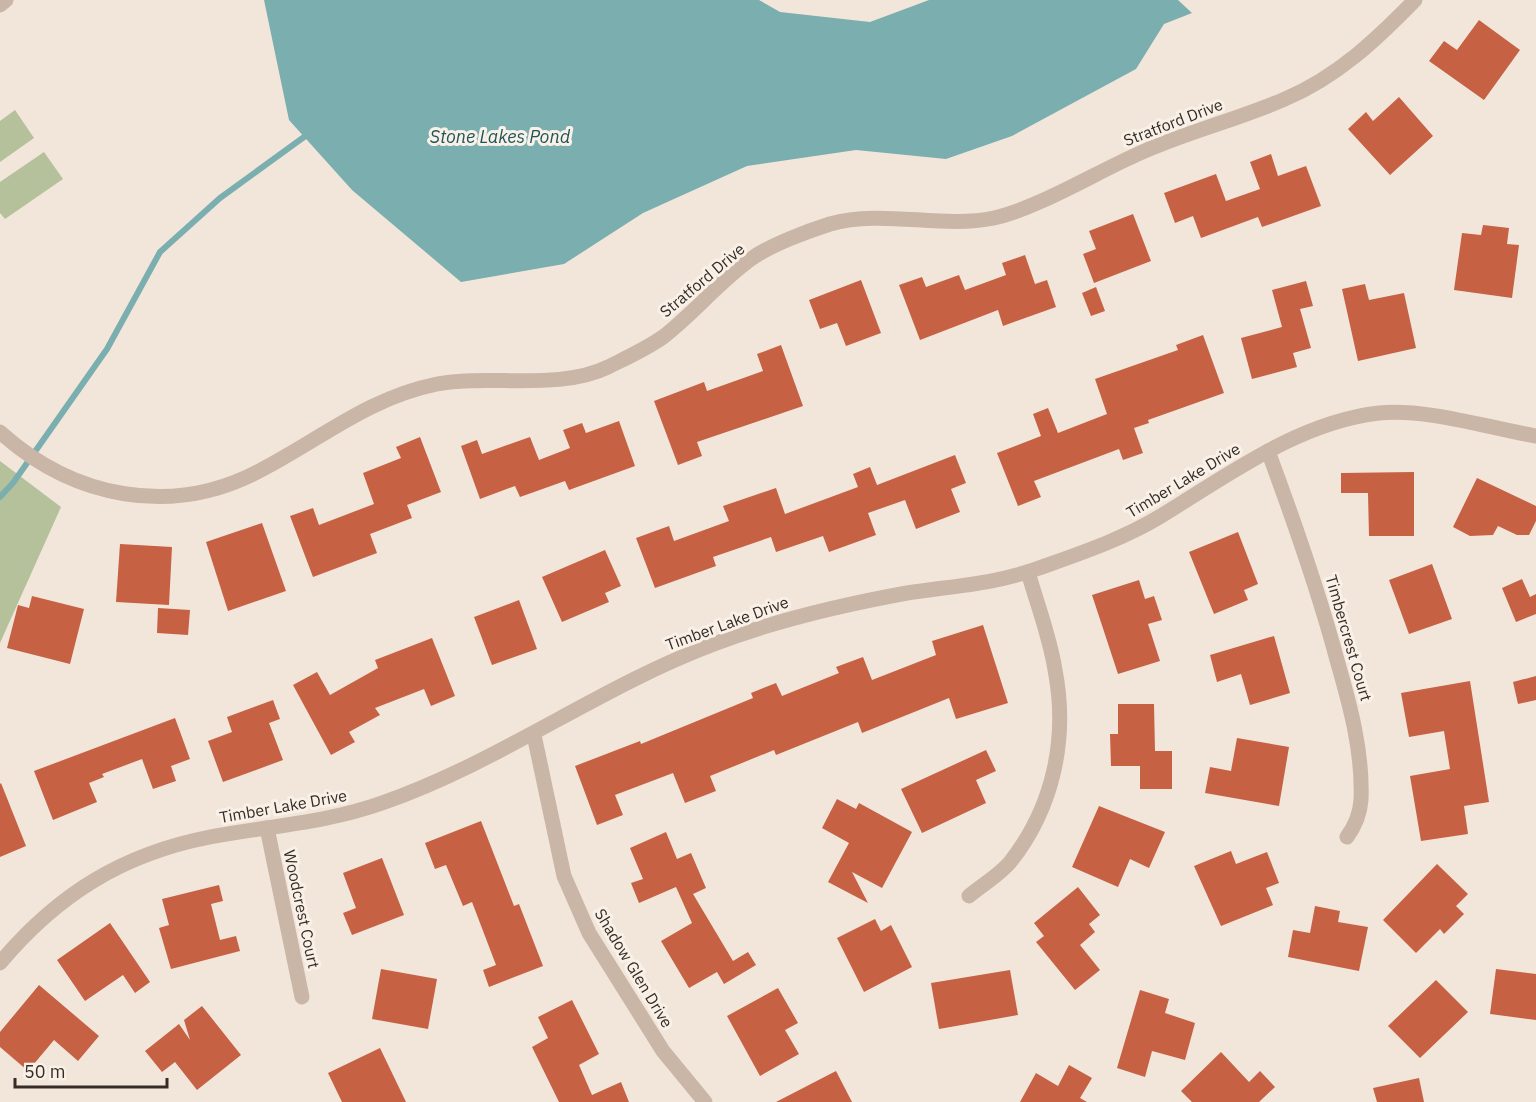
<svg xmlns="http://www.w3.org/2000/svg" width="1536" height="1102" viewBox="0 0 1536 1102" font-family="'IBM Plex Sans',sans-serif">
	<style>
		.green { fill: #b5c19b }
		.water { fill: #7aaeaf }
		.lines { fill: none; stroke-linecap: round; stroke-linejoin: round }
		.stream { stroke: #7aaeaf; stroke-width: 6 }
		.building { fill: #c66144 }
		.minor { stroke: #cab6a7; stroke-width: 15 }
		.labels { text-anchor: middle; stroke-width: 6; stroke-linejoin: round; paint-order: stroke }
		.street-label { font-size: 16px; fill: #362c27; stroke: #f9f1e7 }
		.water-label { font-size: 18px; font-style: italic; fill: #1d5558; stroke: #f9f1e7 }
	</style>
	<rect width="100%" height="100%" fill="#f2e6db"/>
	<g class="green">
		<polygon points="15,110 34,138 0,162 0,121"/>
		<polygon points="44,152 63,179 5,219 0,213 0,182"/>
		<polygon points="0,461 61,507 0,643"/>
	</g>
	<polygon class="water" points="264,0 759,0 780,12 870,22 929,0 1178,0 1192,13 1164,24 1136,69 1012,136 946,159 856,150 747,166 643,213 564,264 461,282 352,190 289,120"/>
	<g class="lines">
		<polyline class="stream" points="0,497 13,483 107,349 160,252 220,198 304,137"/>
	</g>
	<g class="building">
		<polygon points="1479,20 1520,50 1484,100 1429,61 1444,41 1457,50"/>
		<polygon points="1399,97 1433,136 1390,175 1348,129 1366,112 1373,121"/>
		<polygon points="1271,154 1278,176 1306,166 1321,206 1262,227 1258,217 1201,238 1193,216 1175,223 1164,193 1216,174 1226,201 1260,189 1250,162"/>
		<polygon points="1133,214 1151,261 1094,283 1083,254 1096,249 1089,231"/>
		<polygon points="1483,225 1509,228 1507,244 1519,245 1512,298 1454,290 1462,233 1481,235"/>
		<polygon points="1025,255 1035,284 1047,280 1056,307 1003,326 998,310 920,340 899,285 922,277 926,287 959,275 965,290 1006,275 1002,263"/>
		<polygon points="861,280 881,333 846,346 837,323 820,329 809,300"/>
		<polygon points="1306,281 1313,306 1300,309 1311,348 1293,353 1297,367 1252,379 1241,338 1282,327 1272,290"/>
		<polygon points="1365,284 1369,300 1404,293 1416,348 1358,361 1342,289"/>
		<polygon points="1096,287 1105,311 1091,316 1082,293"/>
		<polygon points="1203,335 1224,393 1148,420 1149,423 1134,428 1143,453 1123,460 1119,449 1034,481 1041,497 1018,506 997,453 1041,436 1033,414 1048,408 1058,433 1107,414 1095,379 1178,350 1176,345"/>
		<polygon points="781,345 803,406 697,442 702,456 678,465 654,401 704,382 707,391 763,371 757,354"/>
		<polygon points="619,421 635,466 569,490 565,481 520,497 515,486 480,499 461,446 477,440 482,454 530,437 539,460 570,448 563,430 582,423 586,433"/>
		<polygon points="420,437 441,492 407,505 412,518 370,534 377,553 313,577 290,516 313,508 319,525 374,504 363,473 401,458 396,447"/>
		<polygon points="955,455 966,483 951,489 960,512 916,529 905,500 868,513 876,535 829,552 823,536 776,552 771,537 713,557 716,566 655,588 636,538 669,526 674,541 729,521 723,506 776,488 785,514 858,487 853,474 870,467 877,485"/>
		<polygon points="1414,472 1414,536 1369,536 1368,493 1341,493 1341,473"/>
		<polygon points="1477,478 1536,506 1536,521 1529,535 1517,535 1498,526 1493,535 1470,536 1453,527"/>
		<polygon points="262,523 286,591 228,611 206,542"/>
		<polygon points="1238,532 1258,584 1244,590 1248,600 1214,614 1189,552"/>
		<polygon points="120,544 172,547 169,605 116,602"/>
		<polygon points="605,550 621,586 605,593 609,602 562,622 542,577"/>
		<polygon points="1432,564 1452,619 1409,634 1389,580"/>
		<polygon points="1522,579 1530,597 1536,594 1536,614 1516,622 1502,588"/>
		<polygon points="1139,580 1145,599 1154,596 1162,620 1148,624 1160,661 1118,674 1092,595"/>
		<polygon points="32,596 84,609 70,664 7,648 18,605 29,608"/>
		<polygon points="519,600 537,649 492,665 474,617"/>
		<polygon points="158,608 190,610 188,635 157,633"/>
		<polygon points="983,625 1008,703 956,719 949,698 862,733 858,722 776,755 774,750 710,776 716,791 685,803 673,773 615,795 623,815 597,825 575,766 640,741 641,744 753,698 751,693 776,683 782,696 839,673 836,667 863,657 872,680 936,655 932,641"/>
		<polygon points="1274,636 1290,693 1250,705 1241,674 1217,682 1210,655"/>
		<polygon points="432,638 455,696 431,706 424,689 375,708 380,715 349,732 355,742 331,755 293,685 317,672 330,695 378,668 375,660"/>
		<polygon points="1536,676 1536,700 1518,704 1513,682"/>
		<polygon points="1470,681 1489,802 1464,806 1468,834 1421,841 1410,776 1450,769 1444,731 1409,737 1401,693"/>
		<polygon points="273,700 280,719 269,723 283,760 223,782 208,741 232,732 227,717"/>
		<polygon points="1118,704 1154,704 1155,751 1172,751 1172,789 1140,789 1140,766 1111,766 1110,734 1118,734"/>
		<polygon points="175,718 190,759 171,766 176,781 153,789 142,759 102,774 104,777 89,783 97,802 53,820 34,771"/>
		<polygon points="1237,738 1289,747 1279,806 1205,793 1210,767 1231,771"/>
		<polygon points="986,750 996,771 976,780 986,803 922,833 901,789"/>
		<polygon points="1,783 26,846 0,857 0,784"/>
		<polygon points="837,799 856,809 859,803 912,832 882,888 852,872 868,903 828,882 849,843 822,828"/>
		<polygon points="1099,806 1165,832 1149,868 1130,859 1118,887 1072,867"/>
		<polygon points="481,821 514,906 519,904 543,966 489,987 483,970 496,965 472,902 463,906 446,865 435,869 425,843"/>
		<polygon points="666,832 677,859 691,853 706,888 693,894 733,961 748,952 756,965 724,984 717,972 689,988 661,941 692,923 676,887 639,903 631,883 643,879 630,848"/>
		<polygon points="1231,851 1236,864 1267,852 1279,883 1266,888 1273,905 1221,926 1194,866"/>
		<polygon points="382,858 404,915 352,935 343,913 356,908 343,873"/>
		<polygon points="1437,864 1468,894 1456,906 1464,914 1444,934 1440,929 1416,953 1383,920"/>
		<polygon points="219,885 223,901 211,904 220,940 236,936 240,951 171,969 159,928 169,925 162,899"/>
		<polygon points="1078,887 1100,915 1089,924 1095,932 1080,945 1100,970 1075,990 1036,942 1044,936 1034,923"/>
		<polygon points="1315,906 1340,911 1338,922 1368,927 1359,971 1288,957 1293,930 1310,933"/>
		<polygon points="875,919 881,931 891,925 912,967 864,992 837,938"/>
		<polygon points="110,923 150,982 135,993 123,975 85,1001 57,960"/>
		<polygon points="381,969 437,979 428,1029 372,1019"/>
		<polygon points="1496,969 1536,974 1536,1020 1490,1014"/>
		<polygon points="1010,970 1018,1015 939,1029 931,983"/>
		<polygon points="1436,980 1468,1012 1420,1058 1388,1026"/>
		<polygon points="39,985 99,1036 78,1061 54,1040 28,1071 0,1047 0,1032"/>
		<polygon points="778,988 798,1023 785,1030 799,1054 760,1076 727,1016"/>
		<polygon points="1140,990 1169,999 1165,1013 1195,1023 1185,1060 1152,1051 1145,1077 1117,1068"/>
		<polygon points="572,1000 599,1054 579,1065 592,1095 621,1082 629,1102 559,1102 532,1047 548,1038 538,1017"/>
		<polygon points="202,1006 241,1055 197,1090 175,1062 162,1072 145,1051 179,1024 190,1040 184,1020"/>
		<polygon points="380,1048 406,1102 342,1102 328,1073"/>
		<polygon points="1221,1052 1249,1082 1260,1071 1275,1087 1259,1102 1192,1102 1181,1091"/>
		<polygon points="1069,1065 1092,1078 1080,1098 1087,1102 1020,1102 1036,1073 1058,1086"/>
		<polygon points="836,1071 852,1102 776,1102"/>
		<polygon points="1419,1078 1424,1102 1377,1102 1373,1088"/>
	</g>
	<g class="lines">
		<g class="minor">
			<polyline points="0,5 6,0"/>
			<path d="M0 432C73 498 172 518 261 470 321 439 368 398 437 384 490 374 559 391 608 367 626 358 646 349 663 337 694 313 719 282 751 259 770 245 808 231 830 224 883 209 941 229 994 218 1038 208 1095 173 1138 154 1186 132 1237 120 1285 99 1337 77 1376 40 1415 0"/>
			<path d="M1268 451C1294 521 1318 589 1337 660 1350 705 1363 752 1361 800 1360 814 1355 826 1347 837"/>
			<polyline points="534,735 564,876 589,933 663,1051 705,1102"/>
			<polyline points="267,828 302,997"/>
			<path d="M969 896C982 885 1001 874 1011 861 1054 806 1068 737 1055 670 1050 637 1037 604 1028 572"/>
			<path d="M0 963C57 895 122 854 210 837 268 826 326 823 382 803 500 762 599 687 714 644 776 620 841 605 907 593 952 586 996 584 1039 568 1081 553 1123 539 1161 516 1228 475 1299 422 1379 413 1426 408 1489 428 1536 436"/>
		</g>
	</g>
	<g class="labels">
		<g class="street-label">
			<text transform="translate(1173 122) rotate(-21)" y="6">Stratford Drive</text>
			<text transform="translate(702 280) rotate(-40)" y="6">Stratford Drive</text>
			<text transform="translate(1183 480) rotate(-31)" y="6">Timber Lake Drive</text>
			<text transform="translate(727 623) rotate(-20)" y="6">Timber Lake Drive</text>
			<text transform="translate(1349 638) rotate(74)" y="6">Timbercrest Court</text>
			<text transform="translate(283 806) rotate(-10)" y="6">Timber Lake Drive</text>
			<text transform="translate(302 909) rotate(78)" y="6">Woodcrest Court</text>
			<text transform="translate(634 968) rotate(59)" y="6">Shadow Glen Drive</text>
		</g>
		<g class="water-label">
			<text x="500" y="143">Stone Lakes Pond</text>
		</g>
	</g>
	<path d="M15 1078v9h152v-9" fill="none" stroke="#362c27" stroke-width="3"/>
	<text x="24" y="1078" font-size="18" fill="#362c27" stroke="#f9f1e7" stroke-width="4.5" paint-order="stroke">50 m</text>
</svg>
